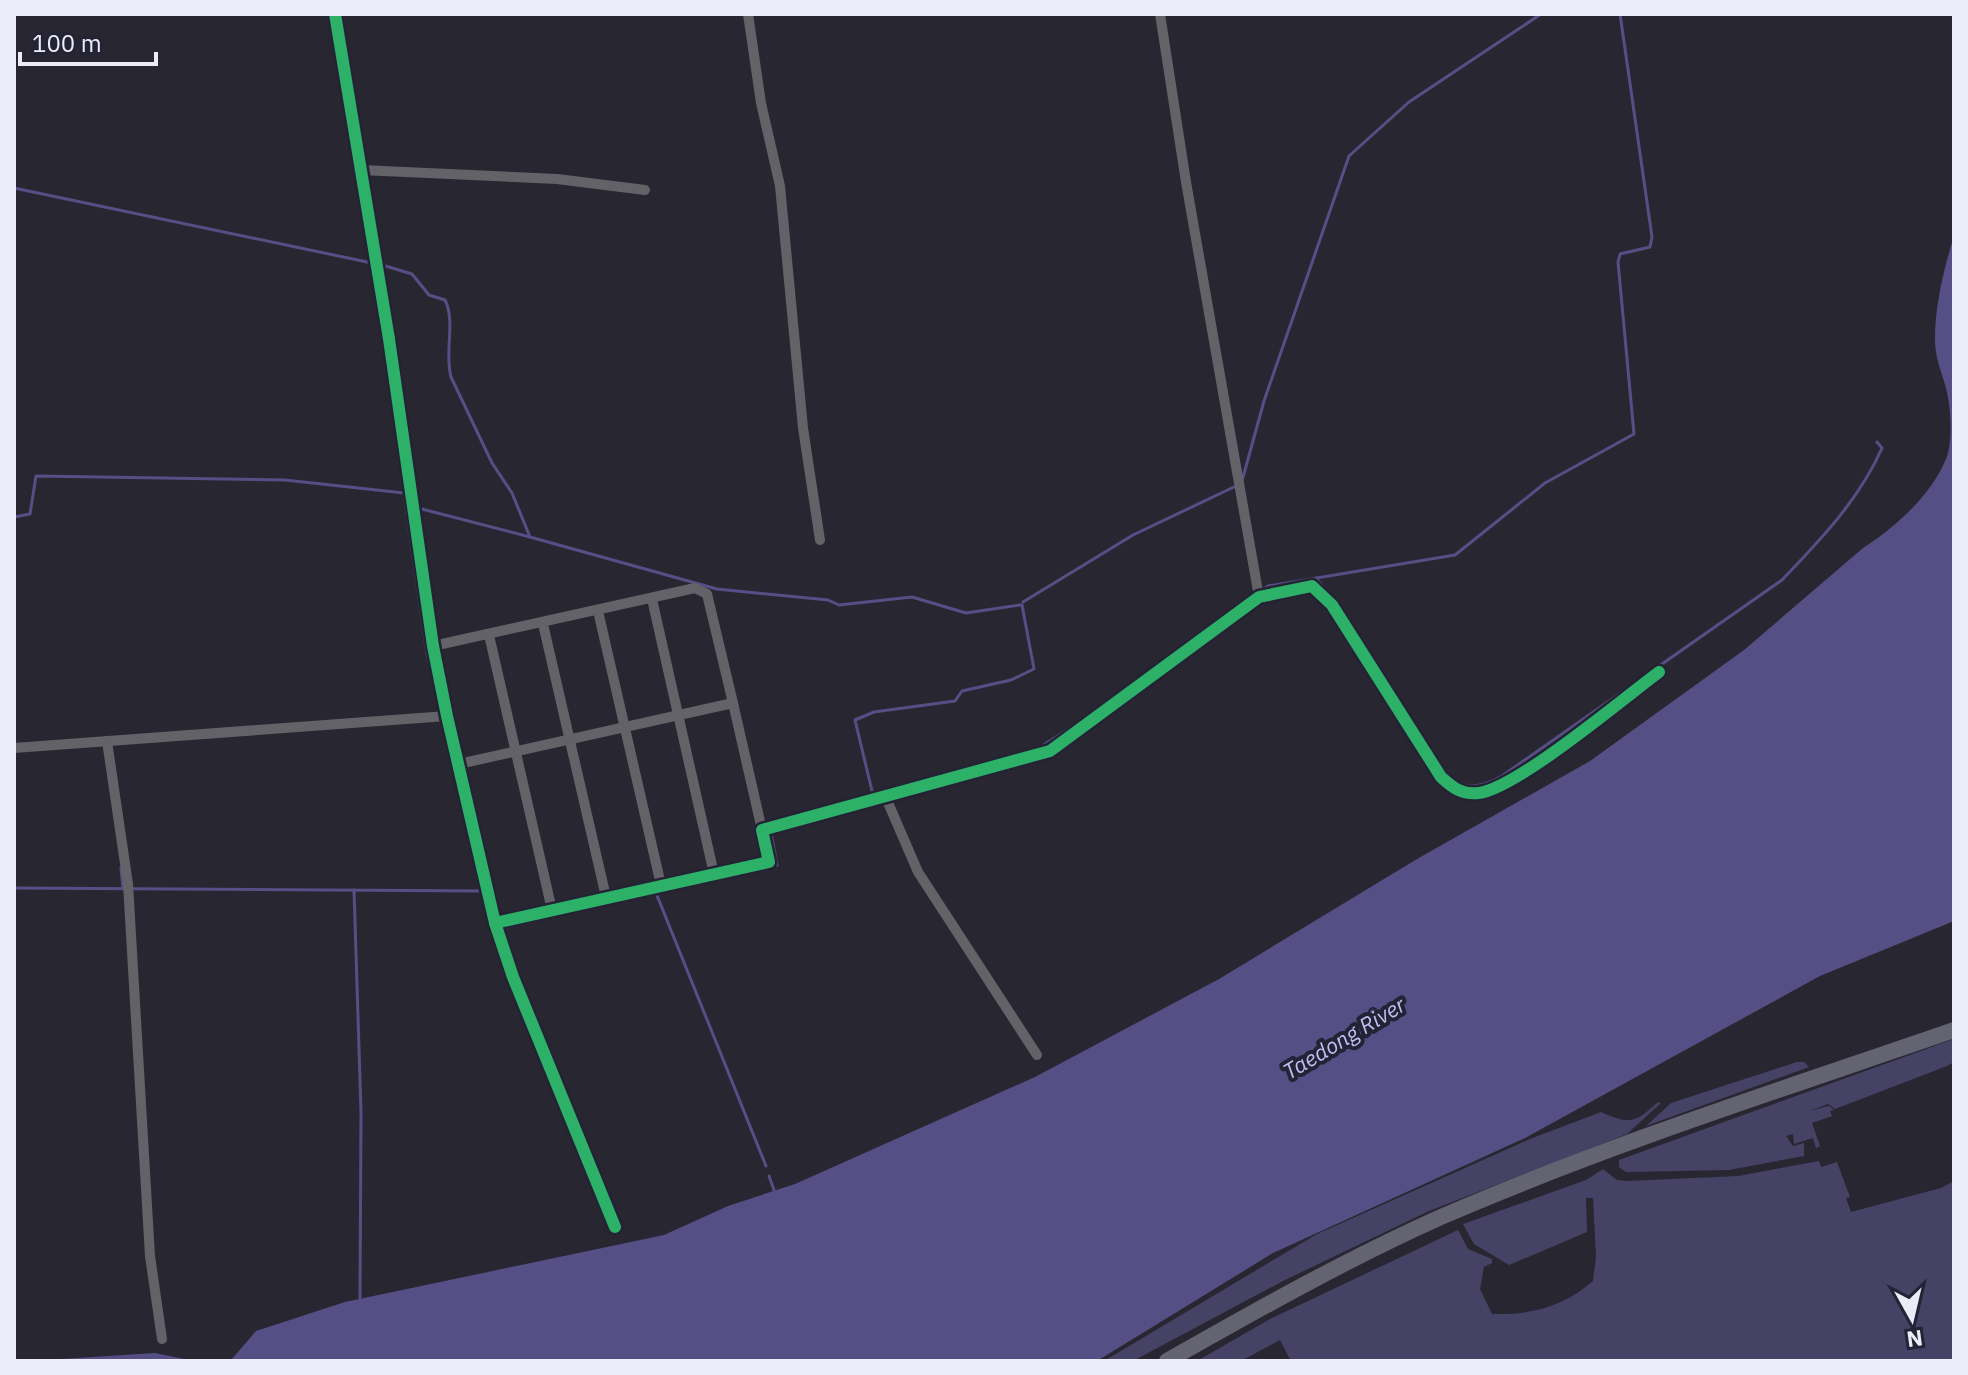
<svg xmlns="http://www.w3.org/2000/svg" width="1968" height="1375" viewBox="0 0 1968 1375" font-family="'IBM Plex Sans',sans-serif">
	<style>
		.green { fill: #454265 }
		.water { fill: #554f85 }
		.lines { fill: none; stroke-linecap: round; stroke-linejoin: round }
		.stream { stroke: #554f85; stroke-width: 3 }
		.minor { stroke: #626268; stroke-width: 10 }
		.highway { stroke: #646372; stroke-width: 16 }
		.cycleway-casing { stroke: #242335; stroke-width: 17 }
		.cycleway { stroke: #2db169; stroke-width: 12 }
		.labels { text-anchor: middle; stroke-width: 8; stroke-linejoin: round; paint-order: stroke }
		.water-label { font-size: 22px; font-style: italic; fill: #c1bef3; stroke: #242335 }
	</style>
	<rect width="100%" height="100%" fill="#282731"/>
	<g class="green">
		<polygon points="1954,1039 1954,1062 1947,1066 1835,1109 1828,1104 1809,1111 1829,1106 1834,1110 1830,1111 1832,1116 1812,1123 1820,1146 1816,1148 1813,1138 1794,1144 1793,1134 1786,1136 1793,1146 1804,1143 1804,1156 1729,1170 1626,1172 1619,1167 1619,1160"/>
		<polygon points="1797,1062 1804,1062 1809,1067 1646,1126 1671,1103"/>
		<path d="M1658 1102 1661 1103 1627 1134 1429 1211 1283 1281 1133 1361H1104L1317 1234 1530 1139 1601 1112C1630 1125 1635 1123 1658 1102Z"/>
		<path d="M1819 1161 1821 1167 1837 1162 1850 1197 1846 1198 1851 1212 1941 1188 1954 1181V1361H1291L1280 1340 1241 1361H1197L1270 1319 1458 1230 1468 1249 1492 1259V1263L1484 1267 1480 1289 1492 1314C1531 1315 1563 1307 1593 1281L1596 1257 1593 1198H1586L1587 1232 1509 1265 1474 1244 1463 1224 1586 1180 1603 1169 1617 1180 1627 1181 1738 1176Z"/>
	</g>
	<g class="water">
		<path d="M1954 236V921L1820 976 1525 1138 1273 1253 1097 1361H226L232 1359 256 1331 345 1302 664 1235 728 1206 795 1184 1035 1077 1219 979 1417 859 1590 761 1744 650 1863 548C1896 527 1931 495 1946 459 1952 445 1951 419 1949 404 1947 382 1934 361 1935 338 1935 305 1944 268 1954 236Z"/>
		<polygon points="155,1353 194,1361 30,1361"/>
	</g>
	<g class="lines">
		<g class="stream">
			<polyline points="14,188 372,263"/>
			<path d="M379 264 412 274 429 295 445 300C456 322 444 352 451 377L492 463 512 493 530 537 717 589 828 600 839 605 912 597 966 613 1020 605"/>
			<polyline points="1242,481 1264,401 1349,156 1409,102 1541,14"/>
			<polyline points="418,508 530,537"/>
			<polyline points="14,517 30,514 36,476 285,480 404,493 427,654 438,697"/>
			<polyline points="1316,578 1333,600"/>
			<polyline points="1261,591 1268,586 1455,555 1545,483 1634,434 1618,262 1620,254 1650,247 1652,237 1620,14"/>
			<polyline points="1023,602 1133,535 1236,486"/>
			<path d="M1426 744C1448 778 1461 800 1502 776L1782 580C1821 539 1859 500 1882 448L1877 442"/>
			<polyline points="1036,750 1090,715"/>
			<polyline points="873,795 855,720 874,712 955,701 962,691 1011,680 1034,669 1022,605"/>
			<polyline points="466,818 491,931 656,893 766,1166"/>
			<polyline points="121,868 123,888"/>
			<polyline points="14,888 482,891"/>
			<polyline points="354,890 361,1112 360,1298"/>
			<polyline points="656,893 777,865 769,822 809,812"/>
			<polyline points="769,1176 774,1190"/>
		</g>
		<g class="minor">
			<polyline points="335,14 389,339 433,646 447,716 495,923 513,977 615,1227"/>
			<polyline points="748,14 761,103 780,186 803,428 820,540"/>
			<polyline points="1160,14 1186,182 1259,597"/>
			<polyline points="361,170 557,179 645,190"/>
			<polyline points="652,599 714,874"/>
			<polyline points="598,611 661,885"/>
			<polyline points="543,624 606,897"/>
			<polyline points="489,635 552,910"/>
			<polyline points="433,646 695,588 707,594 733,703"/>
			<polyline points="107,741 128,884 150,1256 162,1339"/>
			<polyline points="14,748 447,716"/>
			<polyline points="459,764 733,703 762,830"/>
			<polyline points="886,798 918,872 1037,1055"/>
			<path d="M495 923 769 862 762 830 1050 751 1259 597 1312 586 1332 605 1441 777C1453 788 1462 795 1479 793 1517 788 1623 699 1659 672"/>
		</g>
		<path class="highway" d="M1167 1361C1257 1310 1347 1259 1441 1217 1607 1145 1783 1089 1954 1030"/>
		<defs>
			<g id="cycleway">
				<polyline points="335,14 389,339 433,646 447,716 495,923 513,977 615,1227"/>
				<path d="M495 923 769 862 762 830 1050 751 1259 597 1312 586 1332 605 1441 777C1453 788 1462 795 1479 793 1517 788 1623 699 1659 672"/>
			</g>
		</defs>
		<use href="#cycleway" class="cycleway-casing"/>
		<use href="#cycleway" class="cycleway"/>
	</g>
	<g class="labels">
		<g class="water-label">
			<text transform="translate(1344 1038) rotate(-31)" y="8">Taedong River</text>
		</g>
	</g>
	<rect width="1968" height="1375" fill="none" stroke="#ececf8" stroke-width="32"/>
	<g transform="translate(1912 1319) rotate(172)" stroke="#242335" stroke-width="6" paint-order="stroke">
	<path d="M0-6L14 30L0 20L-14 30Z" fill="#ececf8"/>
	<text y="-12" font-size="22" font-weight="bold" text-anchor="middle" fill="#ececf8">N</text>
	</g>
	<path d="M20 52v12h136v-12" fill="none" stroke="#ececf8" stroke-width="4"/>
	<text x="32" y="52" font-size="24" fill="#ececf8" stroke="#242335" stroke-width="6" paint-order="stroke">100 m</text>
</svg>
